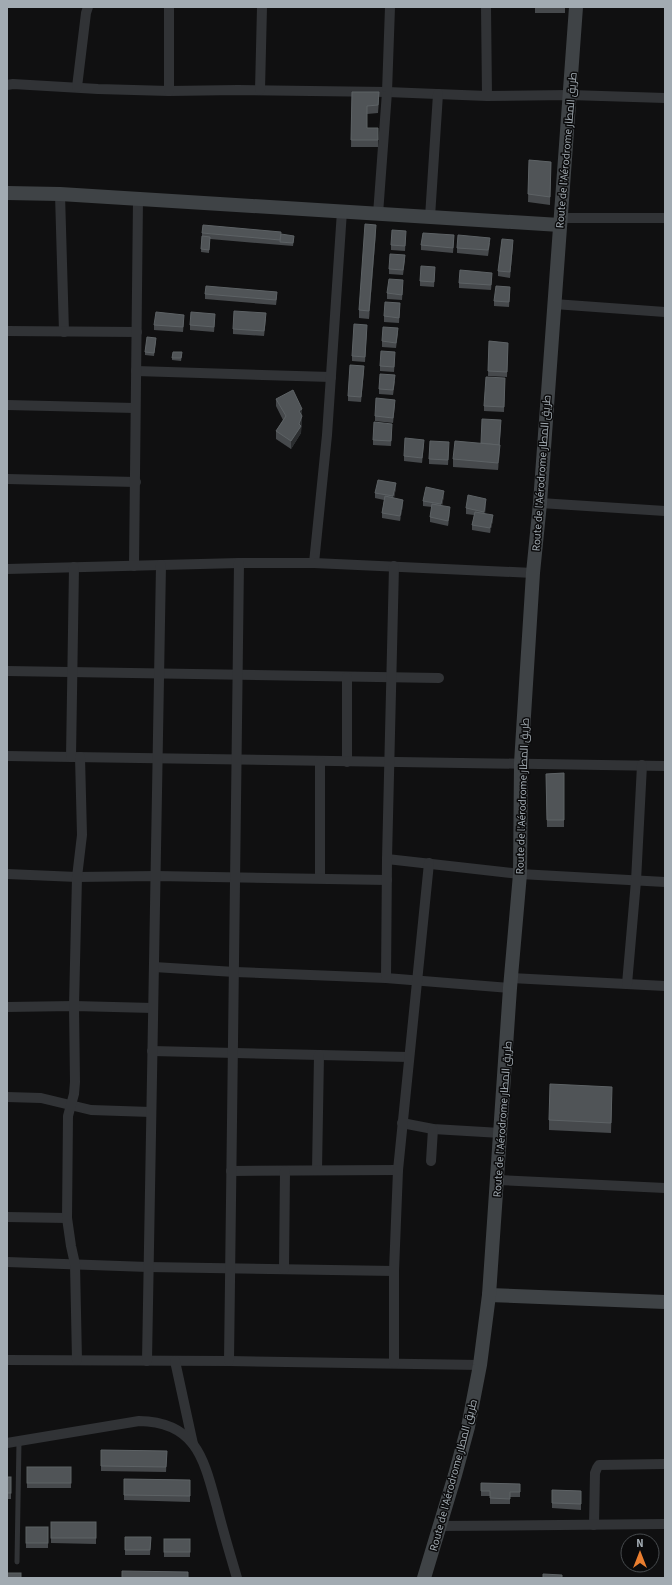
<svg xmlns="http://www.w3.org/2000/svg" width="672" height="1585" viewBox="0 0 672 1585" font-family="'Source Sans 3',Cairo,sans-serif">
	<style>
		.lines { fill: none; stroke-linecap: round; stroke-linejoin: round }
		.lane { stroke: #313336; stroke-width: 5 }
		.street { stroke: #313336; stroke-width: 10 }
		.secondary { stroke: #3f4346; stroke-width: 14 }
		.wall { fill: #46494c }
		.shaded-wall { fill: #2c2e30 }
		.building { fill: #505457; stroke: #5d6265 }
		.labels { text-anchor: middle; stroke-width: 3; stroke-linejoin: round; paint-order: stroke }
		.street-label { font-size: 11px; fill: #a2abb2; stroke: #0b0b0c }
	</style>
	<rect width="100%" height="100%" fill="#101011"/>
	<g class="lines">
		<polyline class="lane" points="17,1562 19,1441"/>
		<g class="street">
			<polyline points="486,7 487,96"/>
			<polyline points="7,85 13,84 98,89 169,91 238,90 387,92 487,96 570,95 665,98"/>
			<polyline points="77,87 86,13 88,7"/>
			<polyline points="260,90 262,7"/>
			<polyline points="169,91 169,7"/>
			<polyline points="60,194 64,332"/>
			<polyline points="378,214 387,92 390,7"/>
			<polyline points="430,217 438,94"/>
			<polyline points="560,218 665,218"/>
			<polyline points="554,304 665,312"/>
			<polyline points="7,331 137,332"/>
			<polyline points="136,371 331,377"/>
			<polyline points="7,405 135,408"/>
			<polyline points="7,479 136,482"/>
			<polyline points="540,503 665,511"/>
			<polyline points="314,563 327,435 342,211"/>
			<polyline points="134,566 138,199"/>
			<polyline points="7,569 239,563 314,563 533,573"/>
			<polyline points="7,671 439,678"/>
			<polyline points="347,677 347,762"/>
			<polyline points="7,756 665,766"/>
			<polyline points="71,757 74,567"/>
			<polyline points="320,761 320,878"/>
			<polyline points="387,859 520,874 665,882"/>
			<polyline points="7,874 77,877 156,876 387,880"/>
			<polyline points="154,967 235,972 386,978 510,988"/>
			<polyline points="386,978 387,859 394,566"/>
			<polyline points="511,978 665,986"/>
			<polyline points="627,984 636,881 642,765"/>
			<polyline points="7,1007 74,1006 153,1008"/>
			<polyline points="152,1051 409,1057"/>
			<polyline points="7,1097 41,1098 91,1110 151,1112"/>
			<polyline points="402,1123 433,1129 501,1133"/>
			<polyline points="431,1161 433,1129"/>
			<polyline points="317,1170 319,1055"/>
			<polyline points="231,1171 398,1170"/>
			<polyline points="498,1180 665,1188"/>
			<polyline points="7,1217 67,1218"/>
			<polyline points="7,1262 148,1267 394,1271"/>
			<polyline points="284,1269 285,1171"/>
			<polyline points="7,1360 229,1361 480,1365"/>
			<polyline points="77,1360 75,1264 71,1246 67,1218 68,1116 74,1094 75,1082 74,1006 77,877 82,835 80,757"/>
			<polyline points="147,1361 161,565"/>
			<polyline points="175,1361 193,1444"/>
			<polyline points="229,1361 239,563"/>
			<polyline points="394,1363 394,1271 398,1170 429,863"/>
			<path d="M7 1443 139 1421C197 1422 204 1460 217 1507 223 1531 230 1554 237 1578"/>
			<polyline points="594,1525 595,1473 597,1468 599,1465 665,1464"/>
			<polyline points="440,1526 665,1524"/>
		</g>
		<g class="secondary">
			<polyline points="7,193 60,194 560,225"/>
			<polyline points="489,1295 665,1302"/>
			<polyline points="424,1578 455,1475 468,1427 480,1365 489,1295 510,988 520,874 521,763 533,573 540,503 576,7"/>
		</g>
	</g>
	<g class="wall">
		<rect x="535" y="7" width="30" height="6"/>
		<polygon points="352,92 379,100 378,113 367,114 367,128 378,128 378,147 351,147"/>
		<polygon points="529,160 551,162 550,205 528,202"/>
		<polygon points="376,232 369,319 359,318 359,310"/>
		<polygon points="202,233 294,238 293,246 210,239 209,253 201,252"/>
		<polygon points="406,236 405,251 391,250 391,245"/>
		<polygon points="454,240 453,253 421,250 421,245"/>
		<polygon points="490,243 488,256 457,253 457,248"/>
		<polygon points="513,245 510,278 498,276 498,271"/>
		<polygon points="405,260 403,275 389,274 389,269"/>
		<polygon points="435,272 434,287 420,286 420,281"/>
		<polygon points="492,278 491,290 459,288 459,283"/>
		<polygon points="403,285 402,300 387,299 387,293"/>
		<polygon points="510,292 509,307 494,306 494,301"/>
		<polygon points="205,294 277,297 276,305 205,299"/>
		<polygon points="400,308 399,323 384,322 384,316"/>
		<polygon points="266,319 264,336 233,334 233,329"/>
		<polygon points="184,320 183,332 154,330 154,325"/>
		<polygon points="215,320 214,332 190,330 190,325"/>
		<polygon points="367,330 365,362 352,361 352,356"/>
		<polygon points="398,333 396,348 382,347 382,341"/>
		<polygon points="156,341 154,356 145,355 145,352"/>
		<polygon points="489,341 508,343 507,377 488,376"/>
		<polygon points="182,355 181,361 172,360 172,358"/>
		<polygon points="395,358 394,372 380,371 380,366"/>
		<polygon points="364,371 361,402 348,401 348,396"/>
		<polygon points="505,378 504,412 484,411 484,406"/>
		<polygon points="395,381 393,395 379,394 379,389"/>
		<polygon points="276,399 302,416 302,417 301,433 291,449 276,439 276,431 283,420 276,406"/>
		<polygon points="395,405 393,423 375,421 375,416"/>
		<polygon points="501,426 498,470 453,467 453,459 481,443"/>
		<polygon points="392,429 391,446 373,445 373,440"/>
		<polygon points="424,445 422,463 404,461 404,456"/>
		<polygon points="449,447 448,465 429,464 429,459"/>
		<polygon points="396,488 394,498 403,505 400,521 382,518 382,513 384,500 375,498 375,493"/>
		<polygon points="444,496 442,506 450,512 448,526 430,522 430,517 432,507 423,506 423,501"/>
		<polygon points="486,504 485,514 493,520 490,533 472,530 472,525 474,515 466,514 466,508"/>
		<polygon points="564,773 564,827 547,827 546,774"/>
		<polygon points="612,1097 611,1133 549,1130 549,1120"/>
		<polygon points="101,1450 167,1451 166,1472 101,1471"/>
		<rect x="27" y="1467" width="44" height="21"/>
		<rect x="7" y="1477" width="4" height="22"/>
		<polygon points="124,1479 190,1480 190,1502 124,1500"/>
		<polygon points="481,1483 520,1484 520,1497 510,1497 510,1504 490,1504 490,1496 481,1496"/>
		<polygon points="552,1490 581,1491 581,1510 552,1508"/>
		<polygon points="51,1522 96,1522 96,1544 51,1543"/>
		<rect x="26" y="1527" width="22" height="21"/>
		<polygon points="125,1537 151,1537 150,1555 125,1555"/>
		<rect x="164" y="1539" width="26" height="18"/>
	</g>
	<g class="shaded-wall">
		<polygon points="376,225 376,232 369,319 369,311"/>
		<polygon points="513,240 513,245 510,278 510,272"/>
		<polygon points="302,409 302,424 301,426 301,433 291,449 291,441 299,411"/>
		<polygon points="500,445 500,453 498,470 498,463"/>
		<polygon points="396,483 396,488 393,501 393,496"/>
		<polygon points="444,491 444,496 441,509 441,504"/>
		<polygon points="486,499 486,504 484,517 484,512"/>
		<polygon points="403,500 403,505 400,521 400,516"/>
		<polygon points="450,507 450,512 448,526 448,521"/>
		<polygon points="493,515 493,520 490,533 490,528"/>
	</g>
	<g class="building">
		<polygon points="352,92 379,92 378,105 367,106 367,128 378,128 378,140 351,140"/>
		<polygon points="529,160 551,162 550,197 528,194"/>
		<polygon points="365,224 376,225 369,311 359,310"/>
		<polygon points="203,225 281,232 280,240 202,233"/>
		<polygon points="392,230 406,231 405,246 391,245"/>
		<polygon points="423,233 454,235 453,248 421,245"/>
		<polygon points="281,234 294,236 293,243 280,242"/>
		<polygon points="458,235 490,238 488,250 457,248"/>
		<polygon points="202,236 210,237 209,250 201,249"/>
		<polygon points="502,239 513,240 510,272 498,271"/>
		<polygon points="390,254 405,255 403,270 389,269"/>
		<polygon points="421,266 435,267 434,282 420,281"/>
		<polygon points="460,270 492,273 491,285 459,283"/>
		<polygon points="389,279 403,280 402,295 387,293"/>
		<polygon points="206,286 277,292 276,300 205,294"/>
		<polygon points="496,286 510,287 509,302 494,301"/>
		<polygon points="385,302 400,303 399,318 384,316"/>
		<polygon points="234,311 266,313 264,331 233,329"/>
		<polygon points="156,312 184,315 183,327 154,325"/>
		<polygon points="191,312 215,314 214,327 190,325"/>
		<polygon points="354,324 367,325 365,357 352,356"/>
		<polygon points="383,327 398,328 396,343 382,341"/>
		<polygon points="147,337 156,338 154,353 145,352"/>
		<polygon points="489,341 508,343 507,372 488,371"/>
		<polygon points="381,351 395,352 394,367 380,366"/>
		<polygon points="173,352 182,352 181,358 172,358"/>
		<polygon points="350,365 364,366 361,397 348,396"/>
		<polygon points="380,374 395,375 393,390 379,389"/>
		<polygon points="486,377 505,378 504,407 484,406"/>
		<polygon points="293,390 302,409 299,411 302,416 299,424 301,426 291,441 276,431 286,416 276,399"/>
		<polygon points="376,398 395,400 393,418 375,416"/>
		<polygon points="482,419 501,420 499,445 481,443"/>
		<polygon points="374,422 392,424 391,441 373,440"/>
		<polygon points="405,438 424,440 422,458 404,456"/>
		<polygon points="430,441 449,442 448,460 429,459"/>
		<polygon points="455,441 500,445 498,463 453,459"/>
		<polygon points="378,480 396,483 393,496 375,493"/>
		<polygon points="426,487 444,491 441,504 423,501"/>
		<polygon points="468,495 486,499 484,512 466,508"/>
		<polygon points="385,496 403,500 400,516 382,513"/>
		<polygon points="432,504 450,507 448,521 430,517"/>
		<polygon points="475,512 493,515 490,528 472,525"/>
		<polygon points="564,773 564,820 547,820 546,774"/>
		<polygon points="550,1084 612,1087 611,1123 549,1120"/>
		<polygon points="101,1450 167,1451 166,1467 101,1466"/>
		<rect x="27" y="1467" width="44" height="16"/>
		<rect x="7" y="1477" width="4" height="16"/>
		<polygon points="124,1479 190,1480 190,1496 124,1495"/>
		<polygon points="481,1483 520,1484 520,1492 510,1492 510,1499 490,1498 490,1491 481,1491"/>
		<polygon points="552,1490 581,1491 581,1504 552,1503"/>
		<rect x="51" y="1522" width="45" height="16"/>
		<rect x="26" y="1527" width="22" height="16"/>
		<polygon points="125,1537 151,1537 150,1550 125,1550"/>
		<rect x="164" y="1539" width="26" height="13"/>
		<polygon points="122,1571 188,1572 188,1578 122,1578"/>
		<rect x="7" y="1573" width="14" height="5"/>
		<polygon points="543,1574 562,1575 562,1578 543,1578"/>
	</g>
	<g class="labels">
		<g class="street-label">
			<text transform="translate(566 150) rotate(-85)" y="4">Route de l'Aérodrome طريق المطار</text>
			<text transform="translate(541 473) rotate(-86)" y="4">Route de l'Aérodrome طريق المطار</text>
			<text transform="translate(522 796) rotate(-88)" y="4">Route de l'Aérodrome طريق المطار</text>
			<text transform="translate(502 1119) rotate(-86)" y="4">Route de l'Aérodrome طريق المطار</text>
			<text transform="translate(453 1475) rotate(-75)" y="4">Route de l'Aérodrome طريق المطار</text>
		</g>
	</g>
	<rect width="672" height="1585" fill="none" stroke="#a2abb2" stroke-width="16"/>
	<g transform="translate(640 1553)"><circle r="19" fill="#0b0b0c" stroke="#474b4e"/>
	<path d="M0-3L7 15L0 10L-7 15Z" fill="#ea7e2f"/>
	<text y="-6" font-size="11" font-weight="bold" text-anchor="middle" fill="#a2abb2">N</text>
	</g>
</svg>
